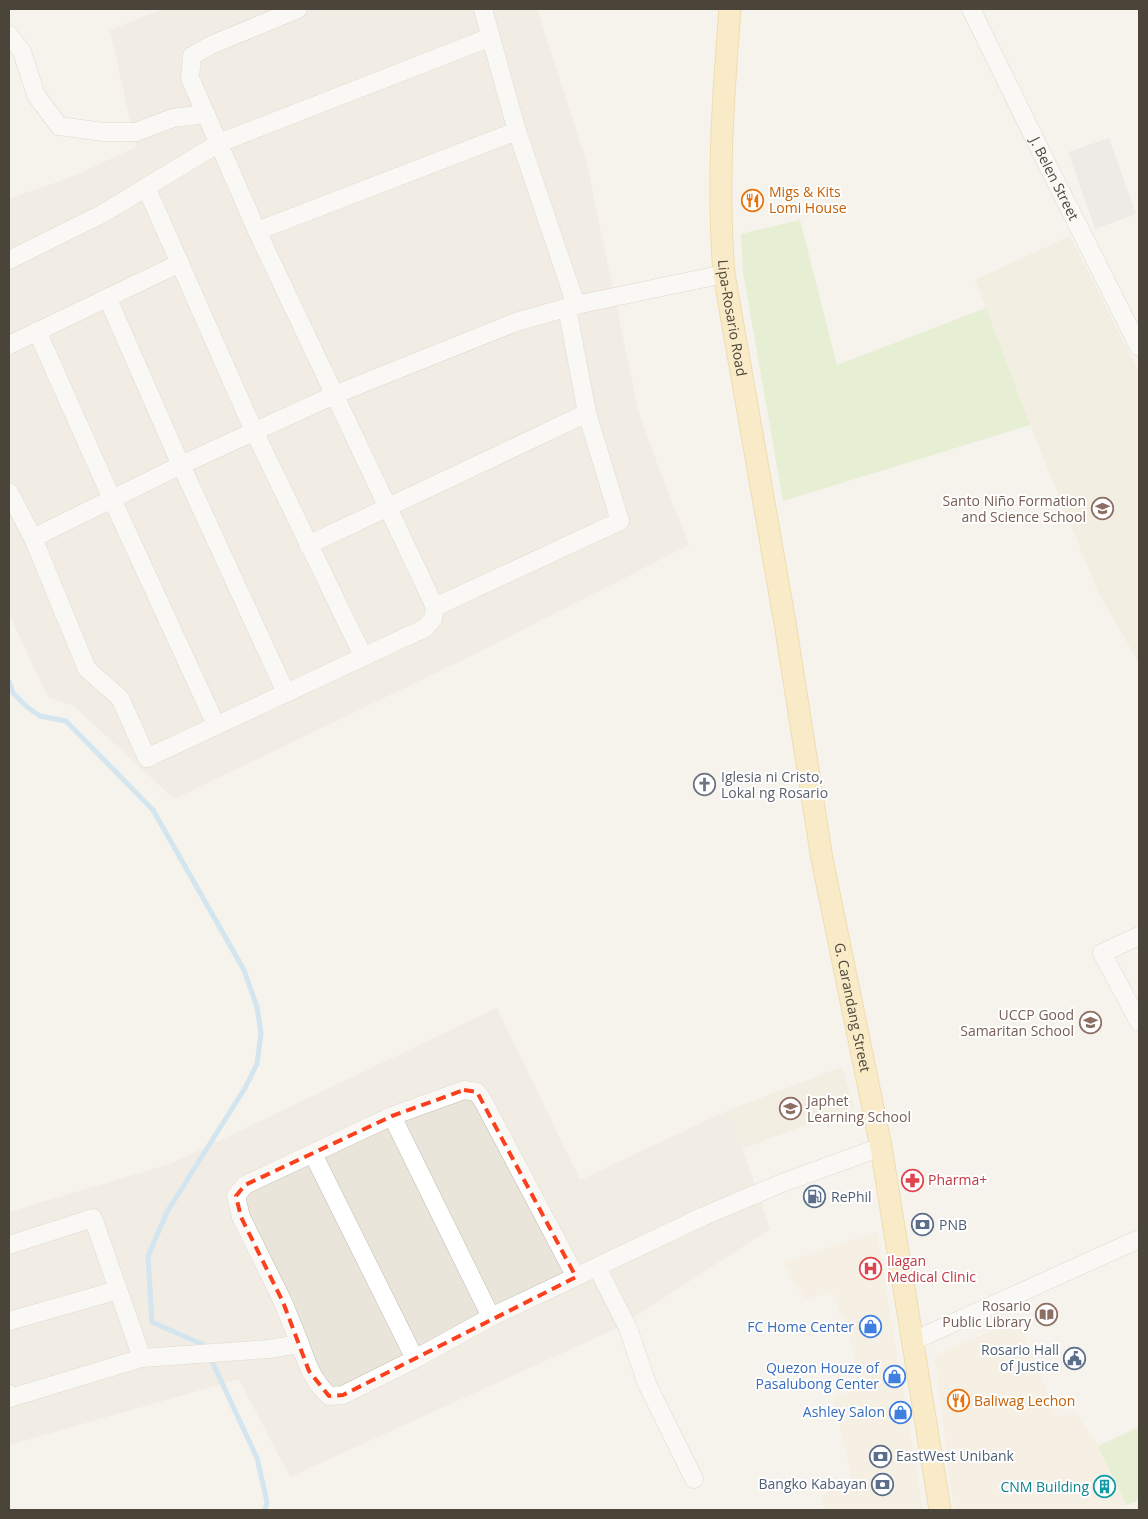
<svg xmlns="http://www.w3.org/2000/svg" width="1148" height="1519" viewBox="0 0 1148 1519" font-family="'Open Sans',sans-serif">
	<style>
		.residential { fill: #eae5da }
		.commercial { fill: #f7ead8 }
		.education { fill: #efe8d6 }
		.green { fill: #d2eab5 }
		.parking { fill: #e5e3e0 }
		.lines { fill: none; stroke-linecap: round; stroke-linejoin: round }
		.stream { stroke: #a9d4f2; stroke-width: 5 }
		.minor-casing { stroke: #c2bbae; stroke-width: 19 }
		.major-casing { stroke: #e6c16a; stroke-width: 23 }
		.minor { stroke: #fff; stroke-width: 18 }
		.major { stroke: #ffe39c; stroke-width: 21 }
		.marked { fill: none; stroke: #fc3f1d; stroke-width: 4; stroke-dasharray: 10 6; stroke-linejoin: round }
		.labels { text-anchor: middle; stroke-width: 4; stroke-linejoin: round; paint-order: stroke }
		.street-label { font-size: 14px; fill: #4b4439; stroke: #fff }
		.food-label { font-size: 14px; fill: #c56008; stroke: #fff; text-anchor: start }
		.education-label { font-size: 14px; fill: #785e54; stroke: #fff; text-anchor: end }
		.worship-label { font-size: 14px; fill: #5b616d; stroke: #fff; text-anchor: start }
		.health-label { font-size: 14px; fill: #be3a42; stroke: #fff; text-anchor: start }
		.service-label { font-size: 14px; fill: #4e5e75; stroke: #fff; text-anchor: start }
		.shop-label { font-size: 14px; fill: #366cbe; stroke: #fff; text-anchor: end }
		.culture-label { font-size: 14px; fill: #0d838f; stroke: #fff; text-anchor: end }
	</style>
	<rect width="100%" height="100%" fill="#f6f3ec"/>
	<g class="residential">
		<polygon points="164,9 537,9 587,164 638,410 662,477 689,545 479,652 174,799 74,706 48,697 9,614 9,199 74,176 136,147 110,30"/>
		<polygon points="497,1008 580,1180 729,1110 770,1229 617,1328 290,1477 239,1379 9,1445 9,1212 170,1164"/>
	</g>
	<g class="commercial">
		<polygon points="877,1232 923,1510 825,1510 821,1496 852,1479 833,1397 863,1389 845,1316 840,1317 833,1292 805,1299 783,1263"/>
		<polygon points="1018,1319 1057,1417 1075,1411 1098,1446 1127,1504 1118,1510 954,1510 935,1356"/>
	</g>
	<g class="education">
		<polygon points="1070,236 1139,372 1139,663 1099,594 1030,425 975,280"/>
		<polygon points="842,1067 854,1107 742,1149 729,1110"/>
	</g>
	<g class="green">
		<polygon points="800,220 837,365 986,308 1030,425 783,501 743,272 741,234"/>
		<polygon points="1139,1427 1139,1500 1127,1505 1098,1446"/>
	</g>
	<polygon class="parking" points="1109,138 1136,214 1095,229 1068,152"/>
	<g class="lines">
		<g class="stream">
			<polyline points="9,681 13,693 27,707 40,716 66,721 153,810 244,970 257,1007 261,1033 257,1064 245,1088 167,1212 148,1256 152,1322 204,1345 206,1350"/>
			<polyline points="210,1357 257,1458 267,1502 265,1510"/>
		</g>
		<defs>
			<g id="minor">
				<polyline points="483,9 517,131 576,305"/>
				<path id="s1" d="M971 9 1045 160 1139 347"/>
				<polyline points="9,35 22,52 36,95 59,126 103,132 136,132 173,118 206,114"/>
				<polyline points="146,187 254,431 363,656"/>
				<polyline points="257,231 517,131"/>
				<polyline points="9,260 102,214 219,143 491,37"/>
				<polyline points="108,299 176,454 286,693"/>
				<polyline points="37,331 112,499 216,725"/>
				<polyline points="9,345 180,263"/>
				<polyline points="9,492 33,538 87,669 120,698 147,758 425,628 433,619 435,607 257,231 190,78 192,56 211,45 298,9"/>
				<polyline points="33,538 181,465 334,395 516,322 576,305 724,274"/>
				<polyline points="308,545 587,413"/>
				<polyline points="435,607 620,521 587,413 567,308"/>
				<polyline points="1139,936 1102,953 1139,1022"/>
				<polyline points="392,1116 491,1317"/>
				<polyline points="313,1154 415,1359"/>
				<polyline points="9,1245 93,1218 142,1358"/>
				<polyline points="597,1267 628,1328 647,1384 694,1479"/>
				<polyline points="9,1321 118,1290"/>
				<polyline points="913,1341 1139,1239"/>
				<polyline points="300,1344 283,1302 241,1217 236,1196 245,1185 392,1116 464,1090 477,1092 483,1101 576,1277"/>
				<path d="M9 1394 10 1398 142 1358 269 1349 300 1344C307 1364 313 1381 329 1396L343 1395 415 1359 491 1317 704 1216 782 1183 881 1147"/>
			</g>
			<g id="major">
				<path id="s2" d="M730 9C723 98 717 184 724 274L785 623 822 859 881 1147 940 1510"/>
			</g>
		</defs>
		<use href="#minor" class="minor-casing"/>
		<use href="#major" class="major-casing"/>
		<use href="#minor" class="minor"/>
		<use href="#major" class="major"/>
	</g>
	<path d="M0 0H1148V1519H0ZM464 1090 477 1092 576 1277 343 1395 329 1396 309 1371 283 1302 241 1217 236 1196 245 1185 392 1116Z" fill="#f6f3ec" fill-opacity=".55" fill-rule="evenodd"/>
	<path class="marked" d="M464 1090 477 1092 576 1277 343 1395 329 1396 309 1371 283 1302 241 1217 236 1196 245 1185 392 1116Z"/>
	<defs>
		<symbol id="restaurant-ring" viewBox="-11 -11 22 22"><circle r="9.5" fill="#fff" stroke="#e8710a" stroke-width="1.5"/><path d="M-5-6h1v4h1v-4h1v4h1v-4h1v5L-1.5 .5V6h-2V.5L-5-1ZM5-6V6H3V1.5H1.5Q1.5-4 5-6Z" fill="#e8710a"/></symbol>
		<symbol id="school-ring" viewBox="-11 -11 22 22"><circle r="9.5" fill="#fff" stroke="#8d6e63" stroke-width="1.5"/><path d="M0-5L7-2L0 1L-7-2ZM-4 1L0 2.5L4 1V4Q0 6-4 4Z" fill="#8d6e63"/></symbol>
		<symbol id="church-ring" viewBox="-11 -11 22 22"><circle r="9.5" fill="#fff" stroke="#6b7280" stroke-width="1.5"/><path d="M-1.2-6h2.4v3.5h3.3v2.4h-3.3V6h-2.4V-.1h-3.3v-2.4h3.3Z" fill="#6b7280"/></symbol>
		<symbol id="pharmacy-ring" viewBox="-11 -11 22 22"><circle r="9.5" fill="#fff" stroke="#e0444e" stroke-width="1.5"/><path d="M-2-6h4v4h4v4h-4v4h-4v-4h-4v-4h4Z" fill="#e0444e"/></symbol>
		<symbol id="fuel-ring" viewBox="-11 -11 22 22"><circle r="9.5" fill="#fff" stroke="#5c6f8a" stroke-width="1.5"/><path d="M-5.5-6h7V0h2V4h1.3V-2.5L3-4.5l.8-.8L6-3V5H2.5V1h-1V6h-7ZM-4.2-4.7v3.2H.2V-4.7Z" fill="#5c6f8a"/></symbol>
		<symbol id="bank-ring" viewBox="-11 -11 22 22"><circle r="9.5" fill="#fff" stroke="#5c6f8a" stroke-width="1.5"/><path d="M-6-4H6V4H-6ZM0-2.3a2.3 2.3 0 1 0 0 4.6a2.3 2.3 0 1 0 0-4.6Z" fill="#5c6f8a"/></symbol>
		<symbol id="hospital-ring" viewBox="-11 -11 22 22"><circle r="9.5" fill="#fff" stroke="#e0444e" stroke-width="1.5"/><path d="M-5-5h3v3.5h4V-5h3V5h-3V1.5h-4V5h-3Z" fill="#e0444e"/></symbol>
		<symbol id="library-ring" viewBox="-11 -11 22 22"><circle r="9.5" fill="#fff" stroke="#8d6e63" stroke-width="1.5"/><path d="M-6-4Q-3-5.5-.7-3.5V5Q-3 3-6 4ZM6-4Q3-5.5 .7-3.5V5Q3 3 6 4Z" fill="#8d6e63"/></symbol>
		<symbol id="shop-ring" viewBox="-11 -11 22 22"><circle r="9.5" fill="#fff" stroke="#3f7fe0" stroke-width="1.5"/><path d="M-5-2.5h2.3a2.7 3.5 0 0 1 5.4 0H5L5.5 6h-11ZM-1.5-2.5h3a1.5 2.3 0 0 0-3 0Z" fill="#3f7fe0"/></symbol>
		<symbol id="civic-ring" viewBox="-11 -11 22 22"><circle r="9.5" fill="#fff" stroke="#5c6f8a" stroke-width="1.5"/><path d="M-.6-6.5H3V-4.5H.6V-3L4-1V1h2V6H-6V1h2V-1L-.6-3ZM-1.2 2.5V6h2.4V2.5Z" fill="#5c6f8a"/></symbol>
		<symbol id="building-ring" viewBox="-11 -11 22 22"><circle r="9.5" fill="#fff" stroke="#0f9aa8" stroke-width="1.5"/><path d="M-4-6H4V6H1V3H-1V6H-4ZM-2.5-4.3h1.7v1.8h-1.7ZM.8-4.3h1.7v1.8H.8ZM-2.5-1h1.7V.8h-1.7ZM.8-1h1.7V.8H.8Z" fill="#0f9aa8"/></symbol>
	</defs>
	<g fill-rule="evenodd">
		<use href="#restaurant-ring" x="740" y="188" width="25" height="25"/>
		<use href="#school-ring" x="1090" y="496" width="25" height="25"/>
		<use href="#church-ring" x="692" y="772" width="25" height="25"/>
		<use href="#school-ring" x="1078" y="1010" width="25" height="25"/>
		<use href="#school-ring" x="778" y="1096" width="25" height="25"/>
		<use href="#pharmacy-ring" x="900" y="1168" width="25" height="25"/>
		<use href="#fuel-ring" x="802" y="1184" width="25" height="25"/>
		<use href="#bank-ring" x="910" y="1212" width="25" height="25"/>
		<use href="#hospital-ring" x="858" y="1256" width="25" height="25"/>
		<use href="#library-ring" x="1034" y="1302" width="25" height="25"/>
		<use href="#shop-ring" x="858" y="1314" width="25" height="25"/>
		<use href="#civic-ring" x="1062" y="1346" width="25" height="25"/>
		<use href="#shop-ring" x="882" y="1364" width="25" height="25"/>
		<use href="#restaurant-ring" x="946" y="1388" width="25" height="25"/>
		<use href="#shop-ring" x="888" y="1400" width="25" height="25"/>
		<use href="#bank-ring" x="868" y="1444" width="25" height="25"/>
		<use href="#bank-ring" x="870" y="1472" width="25" height="25"/>
		<use href="#building-ring" x="1092" y="1474" width="25" height="25"/>
	</g>
	<g class="labels">
		<g class="street-label">
			<text dy="5" stroke="none"><textPath href="#s1" startOffset="189">J. Belen Street</textPath></text>
			<text dy="5" stroke="none"><textPath href="#s2" startOffset="310">Lipa-Rosario Road</textPath></text>
			<text dy="5" stroke="none"><textPath href="#s2" startOffset="1010">G. Carandang Street</textPath></text>
		</g>
		<g class="food-label">
			<text x="769" y="197">Migs &amp; Kits<tspan x="769" dy="16">Lomi House</tspan></text>
			<text x="974" y="1406">Baliwag Lechon</text>
		</g>
		<g class="education-label">
			<text x="1086" y="506">Santo Niño Formation<tspan x="1086" dy="16">and Science School</tspan></text>
			<text x="1074" y="1020">UCCP Good<tspan x="1074" dy="16">Samaritan School</tspan></text>
			<text x="807" y="1106" text-anchor="start">Japhet<tspan x="807" dy="16">Learning School</tspan></text>
			<text x="1031" y="1311">Rosario<tspan x="1031" dy="16">Public Library</tspan></text>
		</g>
		<g class="worship-label">
			<text x="721" y="782">Iglesia ni Cristo,<tspan x="721" dy="16">Lokal ng Rosario</tspan></text>
		</g>
		<g class="health-label">
			<text x="928" y="1185">Pharma+</text>
			<text x="887" y="1266">Ilagan<tspan x="887" dy="16">Medical Clinic</tspan></text>
		</g>
		<g class="service-label">
			<text x="831" y="1202">RePhil</text>
			<text x="939" y="1230">PNB</text>
			<text x="1059" y="1355" text-anchor="end">Rosario Hall<tspan x="1059" dy="16">of Justice</tspan></text>
			<text x="896" y="1461">EastWest Unibank</text>
			<text x="867" y="1489" text-anchor="end">Bangko Kabayan</text>
		</g>
		<g class="shop-label">
			<text x="854" y="1332">FC Home Center</text>
			<text x="879" y="1373">Quezon Houze of<tspan x="879" dy="16">Pasalubong Center</tspan></text>
			<text x="885" y="1417">Ashley Salon</text>
		</g>
		<g class="culture-label">
			<text x="1089" y="1492">CNM Building</text>
		</g>
	</g>
	<rect width="1148" height="1519" fill="none" stroke="#4b4439" stroke-width="20"/>
</svg>
